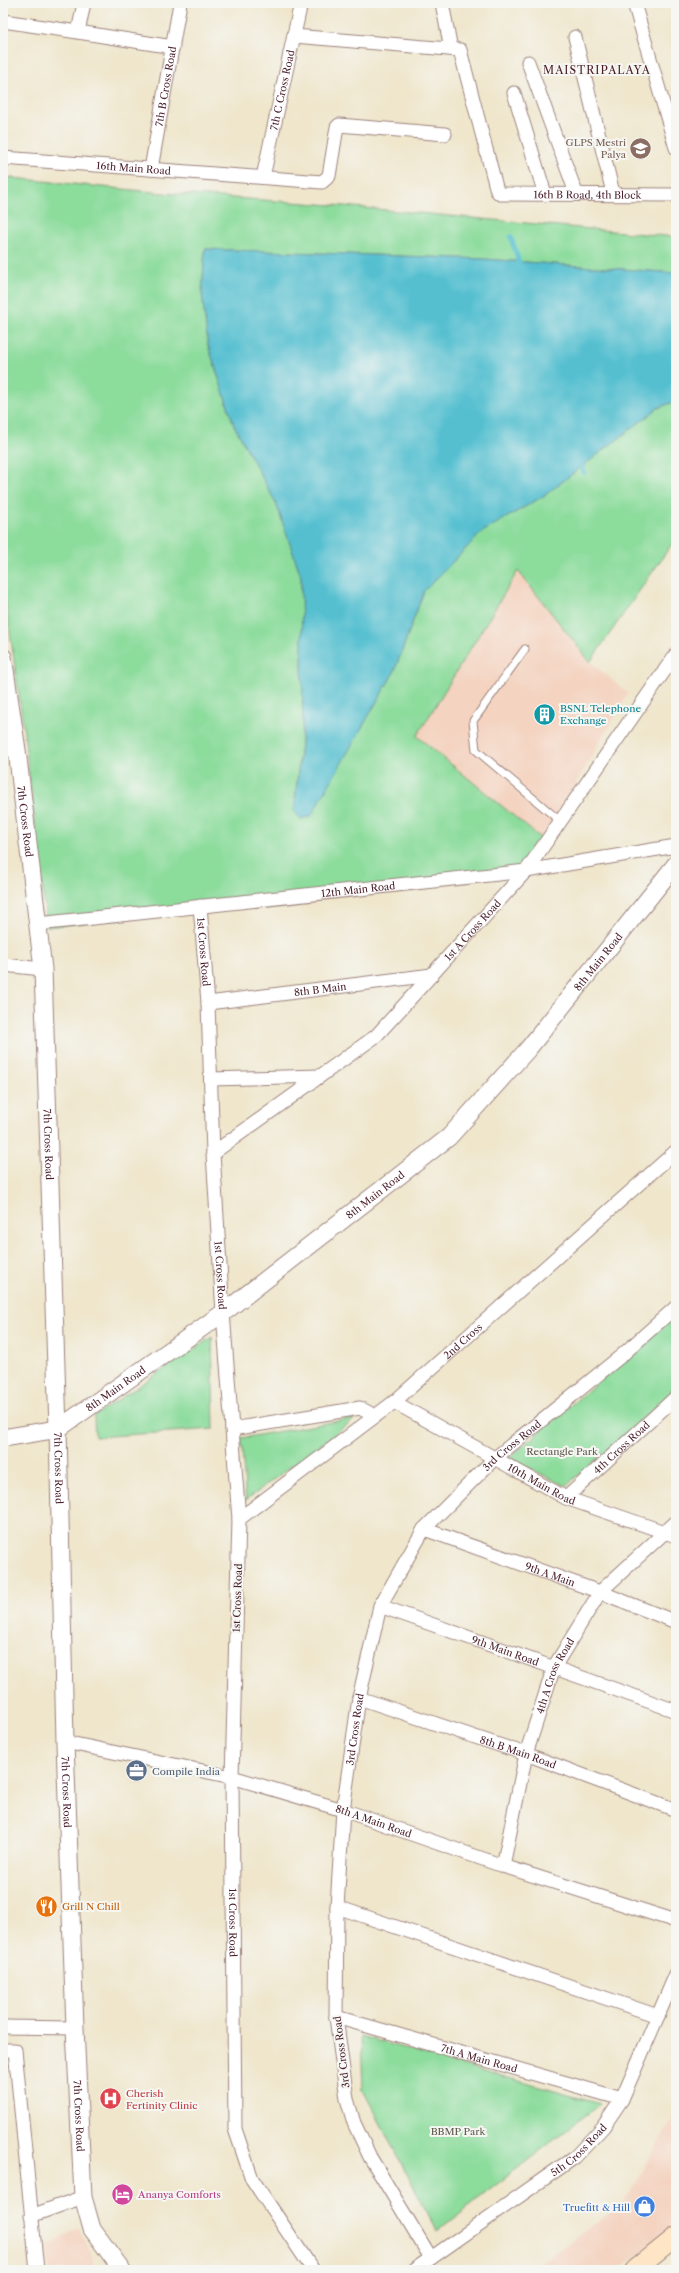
<svg xmlns="http://www.w3.org/2000/svg" width="679" height="2273" viewBox="0 0 679 2273" font-family="'Libre Caslon Text',serif">
	<style>
		.built { fill: #f4d3c0 }
		.green { fill: #8cdc9c; stroke: #6b7e64 }
		.water { fill: #55bfd0; stroke: #506f7e }
		.lines { fill: none; stroke-linecap: round; stroke-linejoin: round }
		.stream { stroke: #55bfd0; stroke-width: 5 }
		.service-casing { stroke: #9c827c; stroke-width: 9 }
		.minor-casing { stroke: #9c827c; stroke-width: 15 }
		.tertiary-casing { stroke: #9c827c; stroke-width: 19 }
		.secondary-casing { stroke: #9c827c; stroke-width: 21 }
		.service { stroke: #fff; stroke-width: 7 }
		.minor { stroke: #fff; stroke-width: 13 }
		.tertiary { stroke: #fff; stroke-width: 17 }
		.secondary { stroke: #fde5c5; stroke-width: 19 }
		.labels { text-anchor: middle; stroke-width: 4; stroke-linejoin: round; paint-order: stroke }
		.street-label { font-size: 10px; fill: #4a1f2b; stroke: #f6f6f2 }
		.education-label { font-size: 10px; fill: #785e54; stroke: #f6f6f2; text-anchor: end }
		.culture-label { font-size: 10px; fill: #0d838f; stroke: #f6f6f2; text-anchor: start }
		.park-label { font-size: 10px; fill: #5e584d; stroke: #f6f6f2 }
		.service-label { font-size: 10px; fill: #4e5e75; stroke: #f6f6f2; text-anchor: start }
		.food-label { font-size: 10px; fill: #c56008; stroke: #f6f6f2; text-anchor: start }
		.health-label { font-size: 10px; fill: #be3a42; stroke: #f6f6f2; text-anchor: start }
		.hotel-label { font-size: 10px; fill: #b23c85; stroke: #f6f6f2; text-anchor: start }
		.shop-label { font-size: 10px; fill: #366cbe; stroke: #f6f6f2; text-anchor: end }
		.neighbourhood-label { font-size: 11px; letter-spacing: 1px; fill: #4a1f2b; stroke: #f6f6f2 }
	</style>
	<rect width="100%" height="100%" fill="#f6f6f2"/>
	<filter id="ink" filterUnits="userSpaceOnUse"><feTurbulence type="fractalNoise" baseFrequency=".025" numOctaves="2"/><feDisplacementMap in="SourceGraphic" scale="8" xChannelSelector="R" yChannelSelector="G"/><feConvolveMatrix kernelMatrix="1 2 1 2 8 2 1 2 1" color-interpolation-filters="sRGB"/></filter>
	<filter id="wash" filterUnits="userSpaceOnUse"><feTurbulence type="fractalNoise" baseFrequency=".012" numOctaves="4" result="noise"/><feDisplacementMap in="SourceGraphic" scale="16" xChannelSelector="R" yChannelSelector="G"/><feGaussianBlur stdDeviation="0.9" result="paint"/><feColorMatrix in="noise" values="0 0 0 0 0 0 0 0 0 0 0 0 0 0 0 0 0 1.4 0 .05"/><feComposite in="paint" operator="in"/></filter>
	<g filter="url(#wash)">
		<rect width="100%" height="100%" fill="#efe6cc"/>
		<g class="built">
			<polygon points="519,571 590,662 628,693 543,840 417,736"/>
			<polygon points="676,2113 676,2225 618,2270 531,2270 624,2203"/>
			<polygon points="79,2228 97,2270 50,2270 47,2246"/>
		</g>
		<g class="green">
			<polygon points="3,177 163,193 333,205 676,237 676,273 484,259 205,249 202,293 208,345 234,425 276,503 301,576 303,723 295,799 311,815 394,672 424,591 482,532 545,495 658,408 676,401 676,538 590,662 518,571 417,736 543,840 521,871 47,927 23,724 3,583"/>
			<polygon points="676,1315 676,1389 566,1486 509,1458"/>
			<polygon points="212,1337 214,1429 95,1437 94,1416"/>
			<polygon points="356,1418 246,1500 241,1438"/>
			<polygon points="361,2036 600,2104 437,2231 363,2090"/>
		</g>
		<polygon class="water" points="205,249 484,259 676,273 676,401 658,408 545,495 482,532 424,591 394,672 311,816 301,819 294,812 303,723 301,576 276,503 234,425 208,345 202,293"/>
		<g class="lines">
			<g class="stream">
				<polyline points="511,237 520,266"/>
				<polyline points="580,461 584,473"/>
			</g>
		</g>
	</g>
	<g filter="url(#ink)">
		<g class="lines">
			<defs>
				<polyline id="service" points="525,649 473,721 476,750 560,821"/>
				<g id="minor">
					<polyline points="442,3 451,49"/>
					<polyline points="634,3 676,148"/>
					<polyline points="3,21 78,32 84,3"/>
					<polyline points="78,32 173,47"/>
					<path id="s1" d="M294 36 460 50 497 191 500 194 676 195"/>
					<polyline points="575,37 613,193"/>
					<polyline points="528,62 576,193"/>
					<polyline points="514,93 545,194"/>
					<path id="s2" d="M3 158 322 182 329 176 337 127 339 125 445 134"/>
					<path id="s3" d="M151 169 180 3"/>
					<path id="s4" d="M263 177 301 3"/>
					<polyline points="3,749 17,750"/>
					<path id="s5" d="M200 906 208 1003 213 1153 223 1313 239 1519 232 1777 235 2129 252 2179 313 2270"/>
					<path id="s6" d="M38 924 526 871 676 846"/>
					<polyline points="3,965 43,969"/>
					<path id="s7" d="M208 1003 432 975"/>
					<polyline points="211,1079 320,1076"/>
					<path id="s8" d="M213 1153 376 1036 526 871 676 654"/>
					<path id="s9" d="M394 1402 566 1498 676 1536"/>
					<polyline points="232,1429 360,1408 375,1416"/>
					<path id="s10" d="M566 1498 676 1397"/>
					<path id="s11" d="M239 1519 394 1402 676 1151"/>
					<path id="s12" d="M424 1529 600 1592 676 1622"/>
					<path id="s13" d="M380 1606 676 1711"/>
					<path id="s14" d="M359 1698 526 1754 676 1810"/>
					<path id="s15" d="M65 1742 232 1777 343 1810 503 1866 676 1921"/>
					<path id="s16" d="M503 1866 526 1754 554 1667 600 1592 676 1522"/>
					<polyline points="337,1907 658,2016"/>
					<path id="s17" d="M336 2017 622 2099"/>
					<polyline points="3,2027 75,2028"/>
					<polyline points="3,2050 15,2050 37,2270"/>
					<polyline points="31,2216 83,2197"/>
					<path id="s18" d="M431 2258 370 2157 354 2123 347 2099 336 2017 337 1907 343 1810 359 1698 380 1606 424 1529 495 1458 621 1356 676 1307"/>
					<path id="s19" d="M414 2270 575 2157 603 2127 622 2099 676 1974"/>
				</g>
				<g id="tertiary">
					<path id="s20" d="M3 657 17 750 43 969 58 1429 65 1742 75 2028 83 2197 92 2229 122 2270"/>
					<path id="s21" d="M3 1438 58 1429 223 1313 449 1137 528 1049 676 864"/>
				</g>
				<polyline id="secondary" points="635,2270 676,2237"/>
			</defs>
			<use href="#service" class="service-casing"/>
			<use href="#minor" class="minor-casing"/>
			<use href="#tertiary" class="tertiary-casing"/>
			<use href="#secondary" class="secondary-casing"/>
			<use href="#service" class="service"/>
			<use href="#minor" class="minor"/>
			<use href="#tertiary" class="tertiary"/>
			<use href="#secondary" class="secondary"/>
		</g>
	</g>
	<defs>
		<symbol id="school-disc" viewBox="-11 -11 22 22"><circle r="9.5" fill="#8d6e63" stroke="#f6f6f2"/><path d="M0-5L7-2L0 1L-7-2ZM-4 1L0 2.5L4 1V4Q0 6-4 4Z" fill="#fff"/></symbol>
		<symbol id="building-disc" viewBox="-11 -11 22 22"><circle r="9.5" fill="#0f9aa8" stroke="#f6f6f2"/><path d="M-4-6H4V6H1V3H-1V6H-4ZM-2.5-4.3h1.7v1.8h-1.7ZM.8-4.3h1.7v1.8H.8ZM-2.5-1h1.7V.8h-1.7ZM.8-1h1.7V.8H.8Z" fill="#fff"/></symbol>
		<symbol id="office-disc" viewBox="-11 -11 22 22"><circle r="9.5" fill="#5c6f8a" stroke="#f6f6f2"/><path d="M-6-3h4V-5.5h4V-3h4V5H-6ZM-1-4.5V-3h2v-1.5ZM-6 0V1H6V0Z" fill="#fff"/></symbol>
		<symbol id="restaurant-disc" viewBox="-11 -11 22 22"><circle r="9.5" fill="#e8710a" stroke="#f6f6f2"/><path d="M-5-6h1v4h1v-4h1v4h1v-4h1v5L-1.5 .5V6h-2V.5L-5-1ZM5-6V6H3V1.5H1.5Q1.5-4 5-6Z" fill="#fff"/></symbol>
		<symbol id="hospital-disc" viewBox="-11 -11 22 22"><circle r="9.5" fill="#e0444e" stroke="#f6f6f2"/><path d="M-5-5h3v3.5h4V-5h3V5h-3V1.5h-4V5h-3Z" fill="#fff"/></symbol>
		<symbol id="hotel-disc" viewBox="-11 -11 22 22"><circle r="9.5" fill="#d1479c" stroke="#f6f6f2"/><path d="M-6-4.5h1.5V1H6V5H4.5V3h-9V5H-6ZM-4 0a1.8 1.8 0 1 1 3.6 0ZM.5 0V-2.5h3Q6-2.5 6 0Z" fill="#fff"/></symbol>
		<symbol id="shop-disc" viewBox="-11 -11 22 22"><circle r="9.5" fill="#3f7fe0" stroke="#f6f6f2"/><path d="M-5-2.5h2.3a2.7 3.5 0 0 1 5.4 0H5L5.5 6h-11ZM-1.5-2.5h3a1.5 2.3 0 0 0-3 0Z" fill="#fff"/></symbol>
	</defs>
	<g fill-rule="evenodd">
		<use href="#school-disc" x="628" y="136" width="25" height="25"/>
		<use href="#building-disc" x="532" y="702" width="25" height="25"/>
		<use href="#office-disc" x="124" y="1758" width="25" height="25"/>
		<use href="#restaurant-disc" x="34" y="1894" width="25" height="25"/>
		<use href="#hospital-disc" x="98" y="2086" width="25" height="25"/>
		<use href="#hotel-disc" x="110" y="2182" width="25" height="25"/>
		<use href="#shop-disc" x="632" y="2194" width="25" height="25"/>
	</g>
	<g class="labels">
		<g class="street-label">
			<text dy="4" stroke="none"><textPath href="#s3" startOffset="84">7th B Cross Road</textPath></text>
			<text dy="4" stroke="none"><textPath href="#s4" startOffset="89">7th C Cross Road</textPath></text>
			<text dy="4" stroke="none"><textPath href="#s2" startOffset="131">16th Main Road</textPath></text>
			<text dy="4" stroke="none"><textPath href="#s1" startOffset="404">16th B Road, 4th Block</textPath></text>
			<text dy="4" stroke="none"><textPath href="#s20" startOffset="166">7th Cross Road</textPath></text>
			<text dy="4" stroke="none"><textPath href="#s6" startOffset="322">12th Main Road</textPath></text>
			<text dy="4" stroke="none"><textPath href="#s8" startOffset="344">1st A Cross Road</textPath></text>
			<text dy="4" stroke="none"><textPath href="#s5" startOffset="46">1st Cross Road</textPath></text>
			<text dy="4" stroke="none"><textPath href="#s21" startOffset="774">8th Main Road</textPath></text>
			<text dy="4" stroke="none"><textPath href="#s7" startOffset="113">8th B Main</textPath></text>
			<text dy="4" stroke="none"><textPath href="#s20" startOffset="490">7th Cross Road</textPath></text>
			<text dy="4" stroke="none"><textPath href="#s21" startOffset="450">8th Main Road</textPath></text>
			<text dy="4" stroke="none"><textPath href="#s5" startOffset="370">1st Cross Road</textPath></text>
			<text dy="4" stroke="none"><textPath href="#s11" startOffset="286">2nd Cross</textPath></text>
			<text dy="4" stroke="none"><textPath href="#s21" startOffset="126">8th Main Road</textPath></text>
			<text dy="4" stroke="none"><textPath href="#s18" startOffset="888">3rd Cross Road</textPath></text>
			<text dy="4" stroke="none"><textPath href="#s10" startOffset="75">4th Cross Road</textPath></text>
			<text dy="4" stroke="none"><textPath href="#s20" startOffset="814">7th Cross Road</textPath></text>
			<text dy="4" stroke="none"><textPath href="#s9" startOffset="169">10th Main Road</textPath></text>
			<text dy="4" stroke="none"><textPath href="#s12" startOffset="134">9th A Main</textPath></text>
			<text transform="translate(237 1598) rotate(-88)" y="4">1st Cross Road</text>
			<text dy="4" stroke="none"><textPath href="#s13" startOffset="133">9th Main Road</textPath></text>
			<text dy="4" stroke="none"><textPath href="#s16" startOffset="198">4th A Cross Road</textPath></text>
			<text dy="4" stroke="none"><textPath href="#s18" startOffset="552">3rd Cross Road</textPath></text>
			<text dy="4" stroke="none"><textPath href="#s14" startOffset="168">8th B Main Road</textPath></text>
			<text dy="4" stroke="none"><textPath href="#s20" startOffset="1138">7th Cross Road</textPath></text>
			<text dy="4" stroke="none"><textPath href="#s15" startOffset="319">8th A Main Road</textPath></text>
			<text dy="4" stroke="none"><textPath href="#s5" startOffset="1018">1st Cross Road</textPath></text>
			<text transform="translate(341 2052) rotate(-97)" y="4">3rd Cross Road</text>
			<text dy="4" stroke="none"><textPath href="#s17" startOffset="149">7th A Main Road</textPath></text>
			<text dy="4" stroke="none"><textPath href="#s20" startOffset="1462">7th Cross Road</textPath></text>
			<text dy="4" stroke="none"><textPath href="#s19" startOffset="204">5th Cross Road</textPath></text>
		</g>
		<g class="education-label">
			<text x="626" y="146">GLPS Mestri<tspan x="626" dy="12">Palya</tspan></text>
		</g>
		<g class="culture-label">
			<text x="560" y="712">BSNL Telephone<tspan x="560" dy="12">Exchange</tspan></text>
		</g>
		<g class="park-label">
			<text x="562" y="1455">Rectangle Park</text>
			<text x="458" y="2135">BBMP Park</text>
		</g>
		<g class="service-label">
			<text x="152" y="1775">Compile India</text>
		</g>
		<g class="food-label">
			<text x="62" y="1910">Grill N Chill</text>
		</g>
		<g class="health-label">
			<text x="126" y="2097">Cherish<tspan x="126" dy="12">Fertinity Clinic</tspan></text>
		</g>
		<g class="hotel-label">
			<text x="138" y="2198">Ananya Comforts</text>
		</g>
		<g class="shop-label">
			<text x="630" y="2211">Truefitt &amp; Hill</text>
		</g>
		<g class="neighbourhood-label">
			<text x="597" y="74">MAISTRIPALAYA</text>
		</g>
	</g>
	<rect width="679" height="2273" fill="none" stroke="#f6f6f2" stroke-width="16"/>
</svg>
